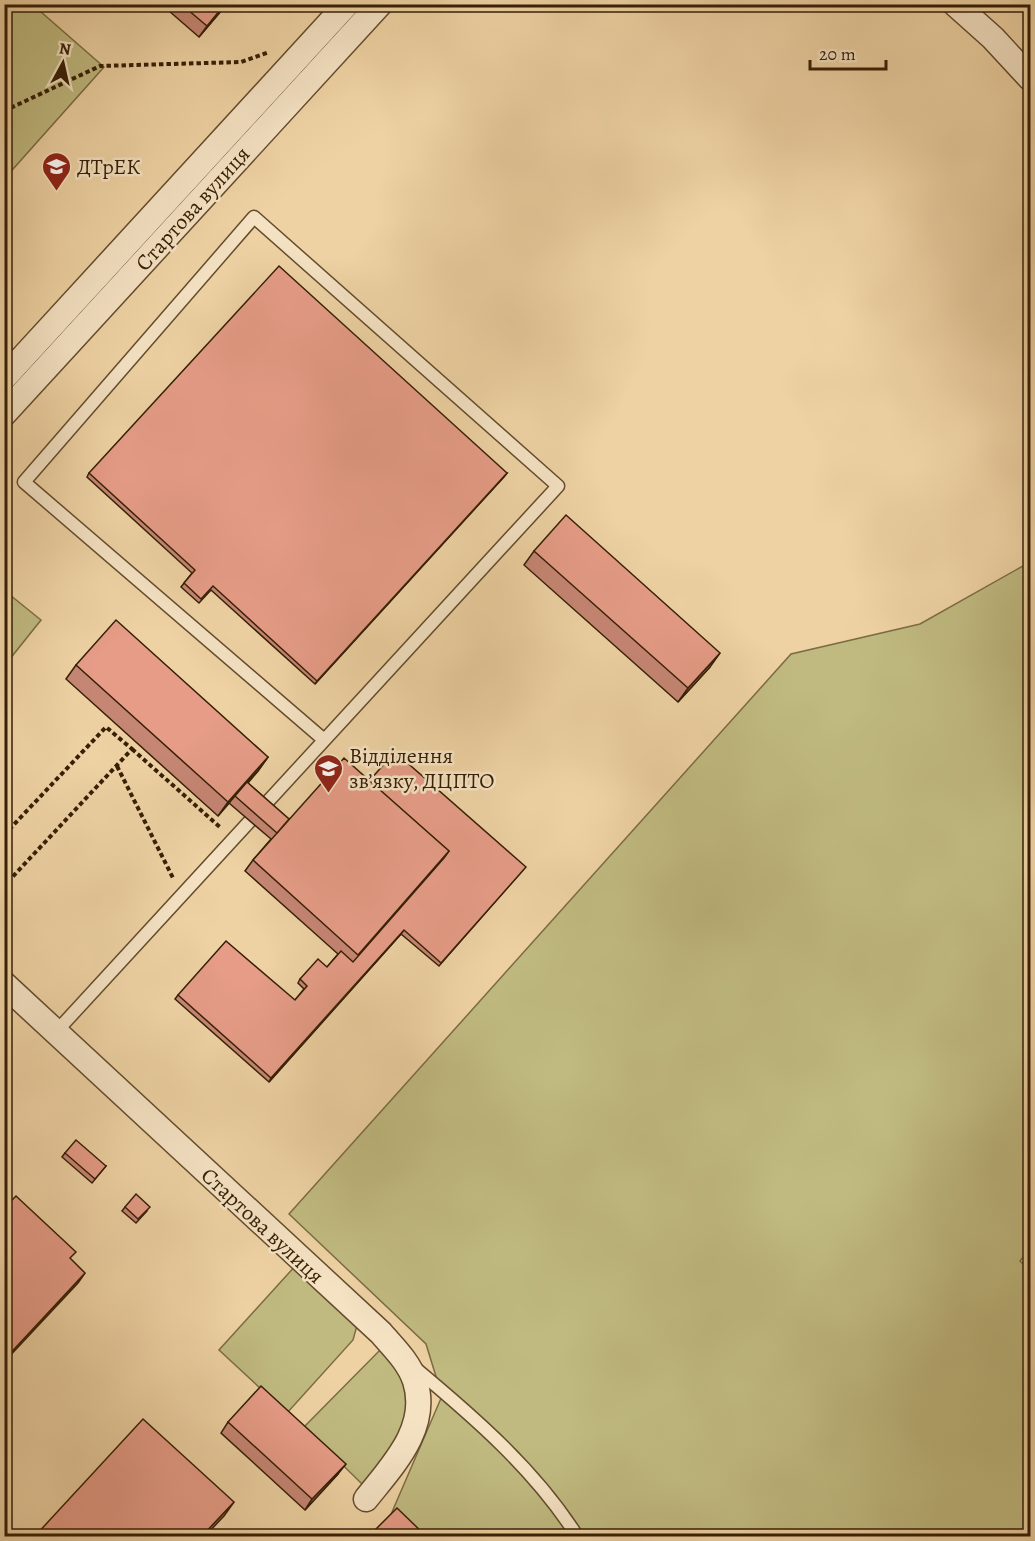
<svg xmlns="http://www.w3.org/2000/svg" width="1035" height="1541" viewBox="0 0 1035 1541" font-family="Alegreya,serif">
	<style>
		.green { fill: #c0ba80; stroke: #7b6c43; stroke-width: 1.5 }
		.lines { fill: none; stroke-linecap: round; stroke-linejoin: round }
		.lane-casing { stroke: #644c2d; stroke-width: 15 }
		.street-casing { stroke: #644c2d; stroke-width: 27 }
		.path { stroke: #361f06; stroke-width: 4; stroke-dasharray: 4.5 3; stroke-linecap: butt }
		.lane { stroke: #f4e2c3; stroke-width: 12 }
		.street { stroke: #f4e2c3; stroke-width: 24 }
		.wall { fill: #c68674; stroke: #361f06; stroke-width: 1.5 }
		.shaded-wall { fill: #a16d5e; stroke: #361f06; stroke-width: 1.5 }
		.building { fill: #e69c87; stroke: #361f06; stroke-width: 1.5 }
		.labels { text-anchor: middle; stroke-width: 5; stroke-linejoin: round; paint-order: stroke }
		.poi-label { font-size: 22px; fill: #361f06; stroke: #f4e2c3; text-anchor: start }
		.street-label { font-size: 22px; fill: #361f06; stroke: #f4e2c3 }
	</style>
	<rect width="100%" height="100%" fill="#eed2a3"/>
	<filter id="stains"><feTurbulence type="fractalNoise" baseFrequency=".00333" numOctaves="4"/><feColorMatrix values="0 0 0 0 .2 0 0 0 0 .09 0 0 0 0 .02 0 0 0 .5 -.17"/></filter>
	<radialGradient id="worn" r=".72"><stop offset=".6" stop-color="#630" stop-opacity="0"/><stop offset="1" stop-color="#630" stop-opacity=".3"/></radialGradient>
	<g class="green">
		<polygon points="5,4 33,5 104,67 5,178"/>
		<polygon points="1030,562 1030,1249 1020,1261 1030,1271 1030,1536 409,1536 389,1519 442,1396 426,1344 289,1214 791,654 920,624"/>
		<polygon points="5,591 41,620 5,665"/>
		<polygon points="297,1264 358,1322 353,1340 287,1413 219,1350"/>
		<path d="M381 1349 407 1378C409 1433 396 1444 363 1485L304 1427Z"/>
	</g>
	<g class="lines">
		<defs>
			<g id="lane">
				<polyline points="55,1033 558,486 254,217 24,482 323,739"/>
				<path d="M415 1368C475 1418 535 1470 577 1536"/>
			</g>
			<g id="street">
				<polyline points="955,4 993,38 1030,78"/>
				<polyline points="4,378 347,4"/>
				<polyline points="4,414 380,4"/>
				<path d="M4 984 381 1333C393 1347 409 1362 415 1381 430 1428 392 1466 366 1499"/>
			</g>
		</defs>
		<use href="#lane" class="lane-casing"/>
		<use href="#street" class="street-casing"/>
		<g class="path">
			<polyline points="4,111 100,66 241,62 269,52"/>
			<polyline points="132,749 221,828"/>
			<polyline points="117,766 173,878"/>
			<polyline points="4,835 106,727 132,749 4,886"/>
		</g>
		<use href="#lane" class="lane"/>
		<use href="#street" class="street"/>
	</g>
	<g class="wall">
		<polygon points="161,4 227,4 199,37"/>
		<polygon points="89,473 507,473 315,684 211,590 199,603 181,587 192,573 87,477"/>
		<polygon points="534,551 710,667 678,702 524,565"/>
		<polygon points="76,665 268,757 258,771 248,783 289,819 369,781 523,870 439,966 401,934 269,1082 175,999 178,995 295,1000 304,989 298,983 300,979 327,967 338,954 245,871 253,860 271,839 229,803 230,802 218,816 66,679"/>
		<polygon points="65,1153 106,1166 92,1183 62,1157"/>
		<polygon points="125,1207 147,1211 136,1223 122,1211"/>
		<polygon points="228,1422 338,1474 305,1510 221,1433"/>
	</g>
	<g class="shaded-wall">
		<polygon points="225,4 227,4 199,37 207,26"/>
		<polygon points="507,473 504,477 315,684 317,681"/>
		<polygon points="720,653 710,667 678,702 688,688"/>
		<polygon points="268,757 258,771 235,796 218,816 228,802"/>
		<polygon points="404,930 401,934 269,1082 271,1078"/>
		<polygon points="85,1273 78,1283 4,1362 4,1360"/>
		<polygon points="346,1464 338,1474 305,1510 312,1499"/>
		<polygon points="234,1502 224,1516 205,1536 202,1536"/>
	</g>
	<g class="building">
		<polygon points="181,4 225,4 207,26"/>
		<polygon points="279,266 507,473 317,681 213,586 201,599 184,583 195,570 89,473"/>
		<polygon points="566,515 720,653 688,688 534,551"/>
		<polygon points="116,620 268,757 228,802 76,665"/>
		<polygon points="395,752 526,867 441,963 404,930 271,1078 178,995 226,941 295,1000 307,986 300,979 318,959 327,967 341,951 353,962 444,858 449,851 369,781"/>
		<polygon points="344,758 449,851 358,955 253,860"/>
		<polygon points="247,782 289,819 277,833 235,796"/>
		<polygon points="76,1140 106,1166 95,1179 65,1153"/>
		<polygon points="136,1194 150,1207 138,1219 125,1207"/>
		<polygon points="16,1196 76,1252 70,1258 85,1273 4,1360 4,1198 9,1203"/>
		<polygon points="261,1386 346,1464 312,1499 228,1422"/>
		<polygon points="143,1419 234,1502 202,1536 35,1536"/>
		<polygon points="397,1508 426,1536 369,1536"/>
	</g>
	<defs>
		<symbol id="university-pin" viewBox="-11 -11 22 30"><path d="M0 17L-7.5 6A9.5 9.5 0 1 1 7.5 6Z" fill="#8f2418" stroke="#f4e2c3"/><path d="M0-5L7-2L0 1L-7-2ZM-4 1L0 2.5L4 1V4Q0 6-4 4Z" fill="#fff"/></symbol>
	</defs>
	<g fill-rule="evenodd">
		<use href="#university-pin" x="40" y="150" width="33" height="45"/>
		<use href="#university-pin" x="312" y="752" width="33" height="45"/>
	</g>
	<g class="labels">
		<g class="poi-label">
			<text x="77" y="174">ДТрЕК</text>
			<text x="349" y="763">Відділення<tspan x="349" dy="25">зв’язку, ДЦПТО</tspan></text>
		</g>
		<g class="street-label">
			<text transform="translate(192 208) rotate(-48)" y="8">Стартова вулиця</text>
			<text transform="translate(263 1225) rotate(43)" y="8">Стартова вулиця</text>
		</g>
	</g>
	<rect width="1035" height="1541" fill="none" stroke="#eed2a3" stroke-width="24"/>
	<rect x="6" y="6" width="1023" height="1529" fill="none" stroke="#361f06" stroke-width="3"/>
	<rect x="12" y="12" width="1011" height="1517" fill="none" stroke="#361f06" stroke-width="1.5"/>
	<g transform="translate(63 63) rotate(8)" stroke="#f4e2c3" stroke-width="4.5" paint-order="stroke">
	<path d="M0-4.5L10 22L0 15L-10 22Z" fill="#361f06"/>
	<text y="-9" font-size="16" font-weight="bold" text-anchor="middle" fill="#361f06">N</text>
	</g>
	<path d="M810 60v9h76v-9" fill="none" stroke="#361f06" stroke-width="3"/>
	<text x="819" y="60" font-size="18" fill="#361f06" stroke="#f4e2c3" stroke-width="4.5" paint-order="stroke">20 m</text>
	<rect width="100%" height="100%" filter="url(#stains)"/>
	<rect width="100%" height="100%" fill="url(#worn)"/>
</svg>
